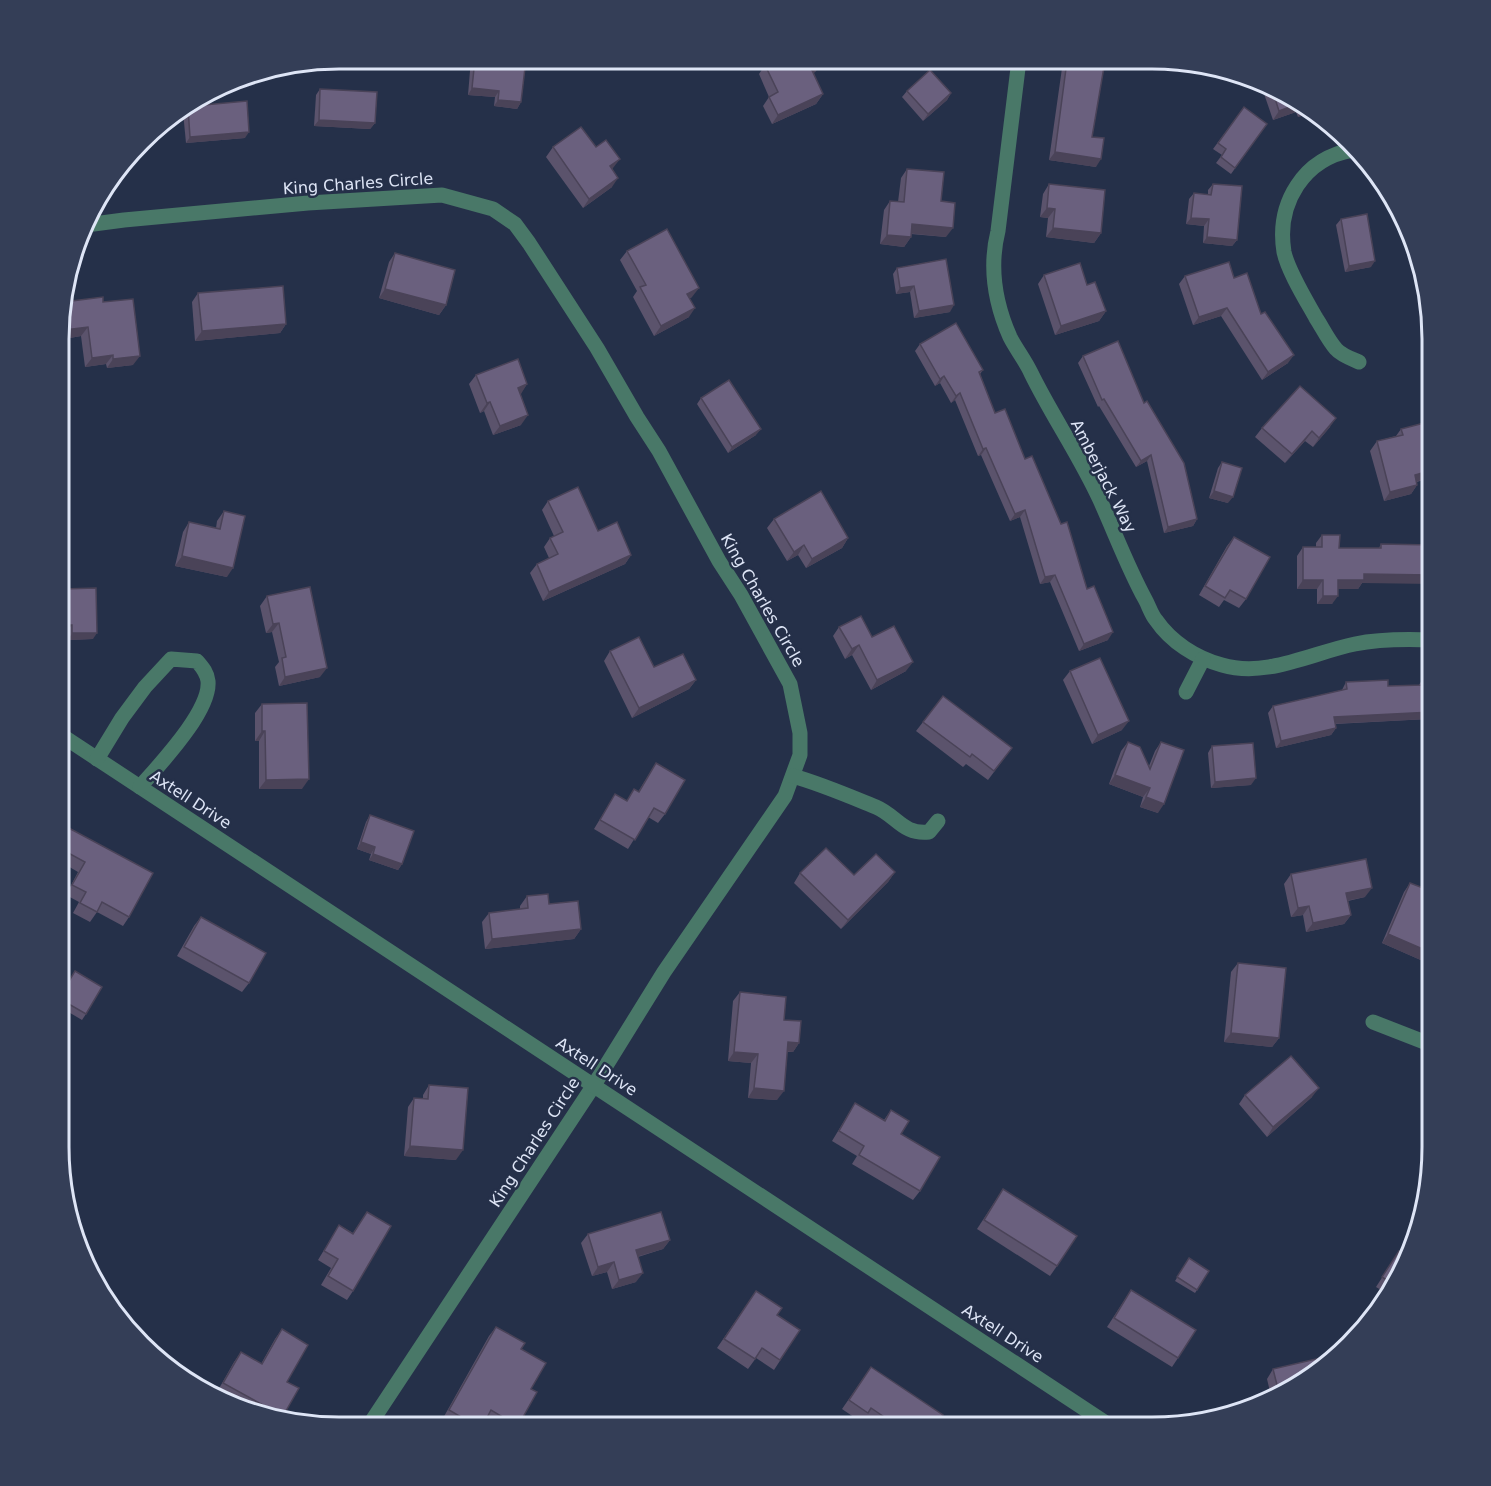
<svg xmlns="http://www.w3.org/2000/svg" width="1491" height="1486" viewBox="0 0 1491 1486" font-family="'DejaVu Sans',sans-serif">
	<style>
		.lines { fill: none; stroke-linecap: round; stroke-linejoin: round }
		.minor { stroke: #497868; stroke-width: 15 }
		.wall { fill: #5b536c }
		.shaded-wall { fill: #4a4358 }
		.building { fill: #6a607e; stroke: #4a4358; stroke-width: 1.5 }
		.labels { text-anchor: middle; stroke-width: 5; stroke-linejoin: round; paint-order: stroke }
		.street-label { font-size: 16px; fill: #dee5f6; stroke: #253049 }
		.rim { fill: none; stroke: #dee5f6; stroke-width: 3 }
	</style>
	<rect width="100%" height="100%" fill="#253049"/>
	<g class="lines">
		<g class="minor">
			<path d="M1019 60 998 231C989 267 995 303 1010 337 1016 349 1025 360 1031 373 1052 416 1080 456 1100 500 1115 533 1128 568 1145 599 1149 606 1151 614 1156 620 1171 642 1196 658 1222 665 1267 678 1311 653 1355 644 1379 639 1407 639 1432 640"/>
			<path d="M1353 150C1304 158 1276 203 1284 252 1288 271 1306 300 1316 318 1322 327 1328 340 1336 349 1341 355 1352 359 1359 362"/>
			<polyline points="86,225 124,220 308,203 442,195 493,209 515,224 529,243 597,348 637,417 659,451 719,561 741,595 790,684 800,733 800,755 785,796 664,972 594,1085 368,1427"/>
			<polyline points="1186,692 1203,659"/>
			<polyline points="61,735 1112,1427"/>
			<path d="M97 759 122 718 145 687 171 659 197 661C202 667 207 672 208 681 211 711 159 765 140 787"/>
			<path d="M793 776C821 784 849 796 876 807 897 816 903 835 929 832L938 821"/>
			<polyline points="1373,1022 1432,1045"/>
		</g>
	</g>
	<g class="wall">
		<polygon points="471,59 526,59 521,102 517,109 494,106 495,97 468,95"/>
		<polygon points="1063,61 1105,61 1092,137 1096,167 1049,160"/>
		<polygon points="822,63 815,72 813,73 823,94 816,104 772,124 763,106 769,97 759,74 765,65"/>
		<polygon points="1261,85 1292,96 1311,113 1298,117 1296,112 1273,120"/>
		<polygon points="320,89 375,123 370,129 314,126 316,95"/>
		<polygon points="907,91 951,93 947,100 923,121 902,97"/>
		<polygon points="193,106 245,138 186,143 183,112 185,110"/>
		<polygon points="1244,107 1267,124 1231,174 1216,163 1222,155 1213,149"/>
		<polygon points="553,147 596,147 613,168 612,169 612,187 583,208 546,157"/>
		<polygon points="907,169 941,201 946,237 911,234 911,237 904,247 880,244 884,210 890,201 898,202 901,178"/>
		<polygon points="1049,184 1101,233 1094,243 1046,237 1048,218 1040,217 1043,194"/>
		<polygon points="1213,184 1237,240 1232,246 1203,243 1204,226 1186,224 1189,199 1194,193 1208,195 1208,190"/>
		<polygon points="1341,219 1371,267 1345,272 1336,225"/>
		<polygon points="627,251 692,297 690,298 689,317 654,336 633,297 637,291 620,260"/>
		<polygon points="395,253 446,305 439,315 379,298 389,262"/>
		<polygon points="897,268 950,312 914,318 910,292 896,294 893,274"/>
		<polygon points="1044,275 1087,285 1106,311 1099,321 1055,335 1038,284"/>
		<polygon points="1185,276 1234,278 1261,314 1288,363 1262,380 1221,316 1193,325 1179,284"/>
		<polygon points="198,293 286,324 280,333 195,341 192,302"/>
		<polygon points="64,302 103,302 133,365 107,368 106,364 85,367 81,336 64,339"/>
		<polygon points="920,344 983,370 980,374 995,413 1025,459 1087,589 1108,640 1079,651 1050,582 1040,584 1020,517 1010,521 981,455 978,456 955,400 951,403 940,383 935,386 915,351"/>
		<polygon points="1083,356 1144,403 1197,519 1193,526 1164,533 1147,461 1136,467 1099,406 1098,407 1078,363"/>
		<polygon points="476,375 527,384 520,394 521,425 493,435 484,411 480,413 469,384"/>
		<polygon points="701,398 756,435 728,453 697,404"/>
		<polygon points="1330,427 1313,447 1305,441 1285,463 1255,437 1262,428"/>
		<polygon points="1401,429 1432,437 1432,477 1417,482 1417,485 1411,494 1384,501 1370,451 1377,441 1396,436"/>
		<polygon points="1222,462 1228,503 1209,498 1218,468"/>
		<polygon points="548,501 598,531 631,555 625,564 543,601 530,573 537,564 549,558 544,547 550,538 554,536 542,510"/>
		<polygon points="224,511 227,577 175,566 183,532 189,522 216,528 217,521"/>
		<polygon points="774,519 848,538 842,548 806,568 798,555 787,561 767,528"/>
		<polygon points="1322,535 1339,548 1379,548 1381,544 1432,545 1362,583 1358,589 1338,589 1332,604 1317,604 1317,589 1297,589 1297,556 1303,547 1316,547 1316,543"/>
		<polygon points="1234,537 1246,599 1239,608 1224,600 1219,607 1199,595 1227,546"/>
		<polygon points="62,589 93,639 68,640"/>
		<polygon points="267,596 320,677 279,686 275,667 279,662 272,632 266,633 260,606"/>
		<polygon points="839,627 872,637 906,671 871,690 852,655 845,659 833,636"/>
		<polygon points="610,651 654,667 696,680 689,689 632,718 604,661"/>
		<polygon points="1070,671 1122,730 1092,744 1063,680"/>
		<polygon points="1424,677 1432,678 1432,731 1427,731 1428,719 1335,724 1336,728 1331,735 1276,748 1268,713 1273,706 1342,690 1346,682 1388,686 1419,685"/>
		<polygon points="262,704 302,789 259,789 259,741 255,741 255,713"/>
		<polygon points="923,722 1012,748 988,780 966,764 963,767 916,731"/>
		<polygon points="1128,742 1149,766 1155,751 1161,742 1158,813 1140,807 1143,797 1109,784 1121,751"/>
		<polygon points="1212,746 1251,785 1211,788 1208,753"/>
		<polygon points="656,763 665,814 658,823 648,817 628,849 594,829 615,794 627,801 634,789 638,792"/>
		<polygon points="370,815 402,864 398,870 369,860 371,854 357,849 366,822"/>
		<polygon points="65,826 129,917 123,926 97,912 90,922 73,913 79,902 66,895 78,872 61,862 61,832"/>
		<polygon points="895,872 888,882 841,929 794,883 800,873 854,875"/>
		<polygon points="1291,874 1365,897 1348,901 1351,915 1344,924 1306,932 1303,915 1291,917 1284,884"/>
		<polygon points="1410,883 1424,908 1432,912 1432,965 1382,943 1404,892"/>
		<polygon points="527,896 581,929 574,939 485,949 482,922 489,913 520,909 520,906"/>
		<polygon points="201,917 249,983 242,992 177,956 194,926"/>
		<polygon points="1238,963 1279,1038 1272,1047 1224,1042 1231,972"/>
		<polygon points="75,971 86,1014 82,1020 60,1007 60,995"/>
		<polygon points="740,992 784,1020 799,1043 793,1052 787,1052 777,1100 748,1098 751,1063 728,1061 733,1001"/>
		<polygon points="429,1085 456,1160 404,1156 408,1107 414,1098 423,1098 423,1095"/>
		<polygon points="1245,1095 1312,1097 1267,1137 1239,1104"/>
		<polygon points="855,1103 884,1120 891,1110 901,1134 920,1191 913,1200 852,1164 857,1156 832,1141"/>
		<polygon points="1431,1160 1432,1165 1427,1183 1425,1170"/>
		<polygon points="1003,1189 1057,1266 1050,1276 977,1229"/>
		<polygon points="367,1212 353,1291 347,1300 321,1285 331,1268 318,1260 339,1225 353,1233"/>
		<polygon points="588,1234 670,1240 663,1249 638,1257 636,1282 612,1289 607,1272 592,1276 581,1243"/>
		<polygon points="1399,1251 1403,1272 1386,1293 1376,1287"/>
		<polygon points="1189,1258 1197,1290 1195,1293 1175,1281"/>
		<polygon points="1131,1290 1178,1358 1172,1367 1107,1327"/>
		<polygon points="756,1291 777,1315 800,1330 774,1370 756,1358 748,1369 717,1348"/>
		<polygon points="496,1327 521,1349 531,1389 537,1392 517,1427 497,1427 486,1420 482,1427 455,1427 442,1420 489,1336"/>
		<polygon points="282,1329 287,1382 299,1388 282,1417 241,1406 217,1392 234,1362 241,1352 261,1364 275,1339"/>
		<polygon points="871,1367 935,1427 879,1427 864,1417 861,1422 842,1409"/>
		<polygon points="1273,1369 1323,1370 1244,1412 1244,1410 1250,1401 1271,1396 1267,1379"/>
	</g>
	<g class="shaded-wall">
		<polygon points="822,63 815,72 804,77 811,68"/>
		<polygon points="472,88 499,91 495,97 468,95"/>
		<polygon points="951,93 947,100 923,121 928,114"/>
		<polygon points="823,94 816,104 772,124 778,115"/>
		<polygon points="498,100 521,102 517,109 494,106"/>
		<polygon points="1300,103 1302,104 1296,112 1273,120 1279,111"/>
		<polygon points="1305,108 1306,108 1311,113 1298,117"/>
		<polygon points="319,120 375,123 370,129 314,126"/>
		<polygon points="249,132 245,138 186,143 190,137"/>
		<polygon points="1055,152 1101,159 1096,167 1049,160"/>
		<polygon points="620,159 613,168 603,175 610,166"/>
		<polygon points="618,178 612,187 583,208 589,199"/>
		<polygon points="1047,208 1055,209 1048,218 1040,217"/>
		<polygon points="1191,218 1209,219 1204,226 1186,224"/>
		<polygon points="912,224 953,228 946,237 906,233"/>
		<polygon points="1053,228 1101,233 1094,243 1046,237"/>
		<polygon points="887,235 911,237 904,247 880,244"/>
		<polygon points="1207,237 1237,240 1232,246 1203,243"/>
		<polygon points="1375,261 1371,267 1345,272 1349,266"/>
		<polygon points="914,286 910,292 896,294 900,288"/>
		<polygon points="699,288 692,297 681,303 687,294"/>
		<polygon points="385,289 446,305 439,315 379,298"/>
		<polygon points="954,305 950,312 914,318 919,311"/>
		<polygon points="695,308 689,317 654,336 661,326"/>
		<polygon points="1227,308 1221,316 1193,325 1199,317"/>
		<polygon points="1106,311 1099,321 1055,335 1061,326"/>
		<polygon points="286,324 280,333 195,341 202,331"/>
		<polygon points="88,327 81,336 64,339 64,330"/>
		<polygon points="113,355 106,364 85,367 92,358"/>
		<polygon points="1294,355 1288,363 1262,380 1268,372"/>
		<polygon points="140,356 133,365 107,368 113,359"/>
		<polygon points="944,376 940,383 935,386 940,379"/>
		<polygon points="527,384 521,394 511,397 518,388"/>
		<polygon points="960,393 955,400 951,403 956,396"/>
		<polygon points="490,402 484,411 480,413 487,403"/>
		<polygon points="528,415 521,425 493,435 500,426"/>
		<polygon points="1336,418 1330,427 1313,447 1319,438"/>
		<polygon points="761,429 756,435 728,453 732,447"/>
		<polygon points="1312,431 1305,441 1285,463 1292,454"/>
		<polygon points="986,448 981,455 978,456 983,449"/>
		<polygon points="1151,455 1147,461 1136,467 1141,461"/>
		<polygon points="1432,470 1432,477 1408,484 1415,475"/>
		<polygon points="1417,485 1411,494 1384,501 1390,492"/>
		<polygon points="1214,491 1233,497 1228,503 1209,498"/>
		<polygon points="1025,510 1020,517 1010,521 1015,514"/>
		<polygon points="1197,519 1193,526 1164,533 1168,527"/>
		<polygon points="848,538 842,548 806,568 812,559"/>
		<polygon points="804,545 798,555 787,561 794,552"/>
		<polygon points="631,555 625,564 543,601 549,592"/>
		<polygon points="182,556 233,568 227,577 175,566"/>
		<polygon points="1364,574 1432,575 1432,584 1362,583 1358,589 1332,589 1338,580"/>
		<polygon points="1055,575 1050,582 1040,584 1045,577"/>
		<polygon points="1303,580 1323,580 1317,589 1297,589"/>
		<polygon points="1323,596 1338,596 1332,604 1317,604"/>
		<polygon points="279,623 272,632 266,633 273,624"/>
		<polygon points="62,625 72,625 67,631 62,631"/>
		<polygon points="1113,632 1108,640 1079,651 1084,644"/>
		<polygon points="72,633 97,633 93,639 68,640"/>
		<polygon points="859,645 852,655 845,659 852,649"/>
		<polygon points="913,662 906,671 871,690 877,680"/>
		<polygon points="327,668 320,677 279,686 285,677"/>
		<polygon points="696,680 689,689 632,718 639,708"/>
		<polygon points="1432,712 1428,719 1329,724 1334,717"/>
		<polygon points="1129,721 1122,730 1092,744 1098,735"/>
		<polygon points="1432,724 1432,731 1427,731"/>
		<polygon points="1336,728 1331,735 1276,748 1281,741"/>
		<polygon points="262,731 265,731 259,741 255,741"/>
		<polygon points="1115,775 1150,788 1143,797 1109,784"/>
		<polygon points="1256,778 1251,785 1211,788 1215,782"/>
		<polygon points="309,779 302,789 259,789 266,780"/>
		<polygon points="1146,797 1164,804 1158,813 1140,807"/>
		<polygon points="361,842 375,847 371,854 357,849"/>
		<polygon points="373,854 402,864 398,870 369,860"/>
		<polygon points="895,872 888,882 841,929 848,920"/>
		<polygon points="1372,888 1365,897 1340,902 1346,893"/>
		<polygon points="1309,906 1303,915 1291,917 1298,908"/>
		<polygon points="1351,915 1344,924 1306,932 1313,923"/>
		<polygon points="581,929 574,939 485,949 492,939"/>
		<polygon points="1388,934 1432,953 1432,965 1382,943"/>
		<polygon points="1231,1033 1279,1038 1272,1047 1224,1042"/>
		<polygon points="788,1042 799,1043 793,1052 782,1051"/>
		<polygon points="734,1052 758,1054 751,1063 728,1061"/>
		<polygon points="754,1088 784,1091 777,1100 748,1098"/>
		<polygon points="1319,1088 1312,1097 1267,1137 1273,1127"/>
		<polygon points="410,1146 463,1150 456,1160 404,1156"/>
		<polygon points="670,1240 663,1249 629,1259 636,1250"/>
		<polygon points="614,1262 607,1272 592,1276 598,1267"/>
		<polygon points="643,1273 636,1282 612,1289 619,1280"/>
	</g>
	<g class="building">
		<polygon points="475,59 526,59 521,102 498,100 499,91 472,88"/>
		<polygon points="776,60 820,60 822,63 811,68 823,94 778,115 769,97 778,92 765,65"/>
		<polygon points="1067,61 1105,61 1092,137 1104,138 1101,159 1055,152"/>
		<polygon points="930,70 951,93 928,114 907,91"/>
		<polygon points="320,89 377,92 375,123 319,120"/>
		<polygon points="1272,89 1292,96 1300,103 1279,111"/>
		<polygon points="247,101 249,132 190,137 188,108 193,106"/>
		<polygon points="1244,107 1267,124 1235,168 1221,157 1226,149 1218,143"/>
		<polygon points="581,127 596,147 606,140 620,159 610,166 618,178 589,199 553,147"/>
		<polygon points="907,169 944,172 941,201 955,203 953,228 912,224 911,237 887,235 890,201 904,202"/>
		<polygon points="1049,184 1105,190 1101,233 1053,228 1055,209 1047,208"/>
		<polygon points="1213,184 1242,186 1237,240 1207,237 1209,219 1191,218 1194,193 1211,195"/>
		<polygon points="1367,214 1375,261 1349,266 1341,219"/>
		<polygon points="667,229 699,288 687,294 695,308 661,326 640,287 646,285 627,251"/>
		<polygon points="395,253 455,270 446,305 385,289"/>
		<polygon points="946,259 954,305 919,311 914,286 900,288 897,268"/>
		<polygon points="1229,262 1234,278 1247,273 1261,314 1265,312 1294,355 1268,372 1227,308 1199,317 1185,276"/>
		<polygon points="1080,263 1087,285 1095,282 1106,311 1061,326 1044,275"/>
		<polygon points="283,286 286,324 202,331 198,293"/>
		<polygon points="103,297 103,302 133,299 140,356 113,359 113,355 92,358 88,327 64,330 64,302"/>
		<polygon points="956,323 983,370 979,372 995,413 1005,409 1025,459 1032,456 1061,524 1067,522 1087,589 1094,586 1113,632 1084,644 1055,575 1045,577 1025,510 1015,514 986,448 983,449 960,393 956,396 944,376 940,379 920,344"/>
		<polygon points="1118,341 1144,403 1147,401 1184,463 1197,519 1168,527 1151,455 1141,461 1104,399 1102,400 1083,356"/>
		<polygon points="518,359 527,384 518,388 528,415 500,426 490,402 487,403 476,375"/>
		<polygon points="729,380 761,429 732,447 701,398"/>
		<polygon points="1300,386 1336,418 1319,438 1312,431 1292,454 1262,428"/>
		<polygon points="1428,422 1432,437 1432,470 1415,475 1417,485 1390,492 1377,441 1403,435 1401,429"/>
		<polygon points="1222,462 1242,468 1233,497 1214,491"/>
		<polygon points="578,487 598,531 617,522 631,555 549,592 537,564 558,554 550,538 563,532 548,501"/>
		<polygon points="821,491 848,538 812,559 804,545 794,552 774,519"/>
		<polygon points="224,511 245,516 233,568 182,556 189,522 220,529"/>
		<polygon points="1322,535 1340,535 1339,548 1381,548 1381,544 1432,545 1432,575 1364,574 1364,580 1338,580 1338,596 1323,596 1323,580 1303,580 1303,547 1322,547"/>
		<polygon points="1234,537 1270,557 1246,599 1230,590 1225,598 1205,586"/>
		<polygon points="310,587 327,668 285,677 282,658 286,657 279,623 273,624 267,596"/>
		<polygon points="96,588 97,633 72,633 72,625 62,625 62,589"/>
		<polygon points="861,616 872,637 894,626 913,662 877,680 859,645 852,649 839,627"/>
		<polygon points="639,637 654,667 683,654 696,680 639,708 610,651"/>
		<polygon points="1100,658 1129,721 1098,735 1070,671"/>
		<polygon points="1424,677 1432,678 1432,712 1334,717 1336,728 1281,741 1273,706 1347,689 1346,682 1388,680 1388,686 1423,685"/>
		<polygon points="943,696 1012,748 994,771 972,754 970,757 923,722"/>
		<polygon points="307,703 309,779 266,780 265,731 262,731 262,704"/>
		<polygon points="1128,742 1140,747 1150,769 1161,742 1184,750 1164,804 1146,797 1150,788 1115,775"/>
		<polygon points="1253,743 1256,778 1215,782 1212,746"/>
		<polygon points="656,763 685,780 665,814 654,808 635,840 600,820 615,794 627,801 634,789 639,792"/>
		<polygon points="370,815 414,831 402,864 373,854 375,847 361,842"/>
		<polygon points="65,826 153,873 129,917 102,902 97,912 80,903 86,892 72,885 85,862 61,849 61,834"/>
		<polygon points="826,848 854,875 876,854 895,872 848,920 800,873"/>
		<polygon points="1366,859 1372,888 1346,893 1351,915 1313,923 1309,906 1298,908 1291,874"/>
		<polygon points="1410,883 1431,891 1424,908 1432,912 1432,953 1388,934"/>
		<polygon points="548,894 549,904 578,901 581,929 492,939 489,913 528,908 527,896"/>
		<polygon points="201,917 266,953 249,983 184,947"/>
		<polygon points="1238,963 1286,968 1279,1038 1231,1033"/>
		<polygon points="75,971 102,987 86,1014 60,999 60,996"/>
		<polygon points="740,992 786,997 784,1020 801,1021 799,1043 788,1042 784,1091 754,1088 758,1054 734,1052"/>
		<polygon points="1291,1056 1319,1088 1273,1127 1245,1095"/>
		<polygon points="429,1085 468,1088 463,1150 410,1146 414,1098 428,1099"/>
		<polygon points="855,1103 885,1121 891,1110 909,1121 901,1134 940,1157 920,1191 859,1155 864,1146 839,1131"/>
		<polygon points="1003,1189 1077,1236 1057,1266 984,1220"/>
		<polygon points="367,1212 391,1226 353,1291 328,1276 338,1259 324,1251 339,1225 353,1234"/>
		<polygon points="661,1212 670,1240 636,1250 643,1273 619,1280 614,1262 598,1267 588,1234"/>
		<polygon points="1399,1251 1408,1256 1403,1272 1393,1284 1382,1277"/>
		<polygon points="1189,1258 1209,1271 1197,1290 1177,1277"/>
		<polygon points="1131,1290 1196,1330 1178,1358 1114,1318"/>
		<polygon points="756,1291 782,1308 777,1315 800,1330 780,1360 762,1348 755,1359 724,1339"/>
		<polygon points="496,1327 525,1343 521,1349 546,1363 531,1389 537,1392 518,1426 491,1410 482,1427 478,1427 449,1410"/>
		<polygon points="282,1329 308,1345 287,1382 299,1388 283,1416 223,1383 241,1352 262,1364"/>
		<polygon points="1333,1355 1334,1356 1323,1370 1279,1393 1273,1369"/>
		<polygon points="871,1367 943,1415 935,1427 899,1427 871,1408 868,1413 849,1400"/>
		<polygon points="1277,1394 1252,1408 1250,1401"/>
	</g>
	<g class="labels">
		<g class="street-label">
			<text transform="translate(358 183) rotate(-4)" y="6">King Charles Circle</text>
			<text transform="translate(1104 476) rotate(63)" y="6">Amberjack Way</text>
			<text transform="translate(763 600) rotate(60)" y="6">King Charles Circle</text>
			<text transform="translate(191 799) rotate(33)" y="6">Axtell Drive</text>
			<text transform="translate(597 1066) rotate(33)" y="6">Axtell Drive</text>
			<text transform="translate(534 1142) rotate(-57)" y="6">King Charles Circle</text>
			<text transform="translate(1003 1333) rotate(33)" y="6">Axtell Drive</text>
		</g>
	</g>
	<path d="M0 0H1491V1486H0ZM339 69H1152A270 270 0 0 1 1422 339V1147A270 270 0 0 1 1152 1417H339A270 270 0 0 1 69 1147V339A270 270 0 0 1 339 69Z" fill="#343e57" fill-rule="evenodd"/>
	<path class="rim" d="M339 69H1152A270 270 0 0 1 1422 339V1147A270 270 0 0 1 1152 1417H339A270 270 0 0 1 69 1147V339A270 270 0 0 1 339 69Z"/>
</svg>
